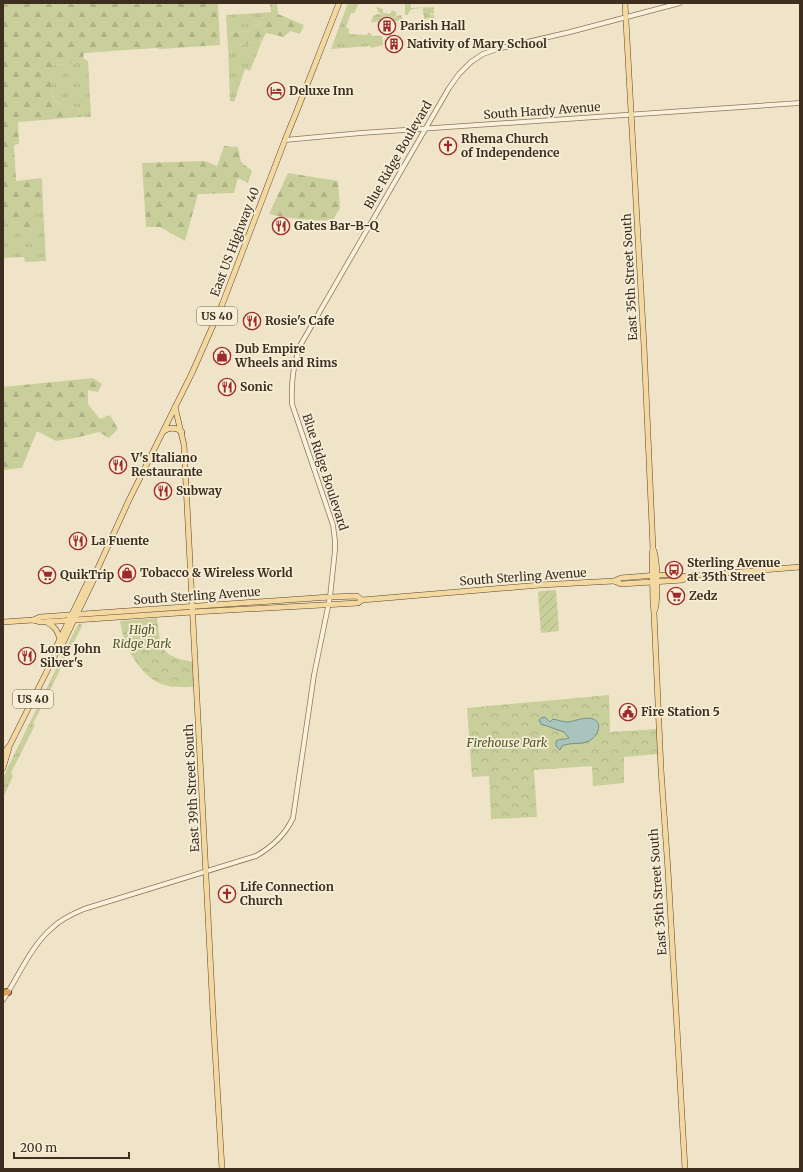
<svg xmlns="http://www.w3.org/2000/svg" width="803" height="1172" viewBox="0 0 803 1172" font-family="Merriweather,serif">
	<style>
		.grass { fill: url(#grass-tufts) }
		.forest { fill: url(#forest-firs) }
		.park { fill: url(#park-crowns) }
		.garden { fill: url(#garden-furrows) }
		.water { fill: #a9c4bc; stroke: #6f938a }
		.lines { fill: none; stroke-linecap: round; stroke-linejoin: round }
		.minor-casing { stroke: #8d765c; stroke-width: 5.5 }
		.major-casing { stroke: #5b4430; stroke-width: 6 }
		.highway-casing { stroke: #5b4430; stroke-width: 8 }
		.minor { stroke: #faf1dc; stroke-width: 4 }
		.major { stroke: #f3d9a0; stroke-width: 5 }
		.highway { stroke: #e0a458; stroke-width: 6 }
		.labels { text-anchor: middle; stroke-width: 3.5; stroke-linejoin: round; paint-order: stroke }
		.shield { fill: #f7eed8; stroke: #756857; stroke-width: 1 }
		.shield-label { font-size: 11px; font-weight: bold; fill: #3d2e20 }
		.poi-label { font-size: 12px; font-weight: bold; fill: #3d2e20; stroke: #f7eed8; text-anchor: start }
		.street-label { font-size: 12px; fill: #3d2e20; stroke: #f7eed8 }
		.park-label { font-size: 12px; font-style: italic; fill: #4d5a26; stroke: #f7eed8 }
	</style>
	<defs>
		<pattern id="grass-tufts" width="24" height="20" patternUnits="userSpaceOnUse"><rect width="24" height="20" fill="#c9cf9b"/><path d="M3 7l-1-3M5 7V3M7 7l1-3M15 17l-1-3M17 17v-4M19 17l1-3" fill="none" stroke="#aeb285"/></pattern>
		<pattern id="forest-firs" width="22" height="20" patternUnits="userSpaceOnUse"><rect width="22" height="20" fill="#c9cf9b"/><path d="M5 1l3.5 6h-7zM16 11l3.5 6h-7z" fill="#aeb285"/></pattern>
		<pattern id="park-crowns" width="20" height="18" patternUnits="userSpaceOnUse"><rect width="20" height="18" fill="#c9cf9b"/><path d="M2 6a3 3 0 1 1 6 0M12 15a3 3 0 1 1 6 0" fill="none" stroke="#aeb285"/></pattern>
		<pattern id="garden-furrows" width="10" height="10" patternUnits="userSpaceOnUse"><rect width="10" height="10" fill="#c9cf9b"/><path d="M-1 1l2-2M0 10L10 0M9 11l2-2" fill="none" stroke="#aeb285"/></pattern>
	</defs>
	<rect width="100%" height="100%" fill="#f0e4c8"/>
	<g class="grass">
		<polygon points="348,3 359,3 354,13 351,13 346,27 349,29 349,34 367,35 368,32 373,36 382,36 383,45 371,48 370,46 331,49"/>
		<path d="M405 3H410L411 8 434 7V14L430 13 431 15H434L435 23H433L431 18 424 19V15H427H423V8C416 9 409 7 408 15H405Z"/>
		<path d="M376 7 383 9V13L390 14 392 10 397 13 396 16C392 18 389 19 386 16L388 19C393 19 397 15 401 15L403 20 404 28H400L399 21 371 22 373 16 377 14 385 15 379 13Z"/>
		<polygon points="259,13 262,23 256,25 250,31 227,33 226,15"/>
		<polygon points="262,41 250,71 245,69 234,102 230,101 228,47"/>
		<polygon points="76,58 83,58 88,61 91,117 81,117 79,108 66,107 54,100 51,83 45,71 54,65 70,64"/>
		<polygon points="43,207 46,261 25,262 24,257 3,258 3,227 4,219 14,222 37,211"/>
		<polygon points="79,624 82,624 82,626 33,724 35,725 11,773 13,776 3,798 3,778 8,767 76,628"/>
	</g>
	<g class="forest">
		<polygon points="3,3 218,3 220,45 161,49 156,48 84,53 83,58 76,58 70,64 54,65 46,71 51,82 54,100 66,107 79,108 81,117 18,122 19,144 14,145 16,181 42,178 43,207 37,211 34,227 16,231 14,222 5,220 3,227"/>
		<polygon points="270,3 277,3 278,14 304,25 300,34 290,31 284,37 266,33 262,41 228,47 227,33 250,31 256,25 262,23 259,13 271,12"/>
		<polygon points="224,146 238,147 241,162 252,171 248,183 238,178 234,193 198,194 185,241 160,227 146,227 142,163 205,161 217,166"/>
		<path d="M288 173 338 181 340 208 333 220C312 221 289 219 269 214Z"/>
		<polygon points="93,378 102,384 98,392 88,390 88,404 100,419 110,415 118,429 109,438 99,432 75,438 56,441 37,431 22,468 3,470 3,387"/>
	</g>
	<g class="park">
		<path d="M157 618C158 625 159 640 162 646 167 658 183 660 195 662L196 687C184 687 169 688 159 683 142 675 129 654 123 636 122 631 121 626 120 621Z"/>
		<polygon points="609,695 610,732 657,729 658,754 624,757 624,783 593,786 592,766 534,770 537,817 491,819 489,776 472,777 467,708"/>
	</g>
	<polygon class="garden" points="556,590 559,631 541,633 538,592 541,591"/>
	<path class="water" d="M545 717 550 722 553 719C558 720 563 722 568 722 576 721 585 716 593 719 604 723 597 737 589 741 581 745 570 742 562 746L560 750 556 746V741C561 738 565 740 569 738L564 732 541 724 539 720 541 718Z"/>
	<g class="lines">
		<defs>
			<g id="minor">
				<polyline points="285,140 361,133 800,103"/>
				<path d="M3 1000C19 976 30 947 52 928 61 919 72 914 84 909L256 856C272 847 285 835 293 818L314 675 330 597 335 550V541L333 525 292 404C291 382 293 365 301 344L449 88 459 74 471 62 483 54 497 49 570 32 680 3"/>
			</g>
			<g id="major">
				<polyline points="625,3 644,346 653,549 652,554 653,603 654,613 661,770 668,870 685,1169"/>
				<polyline points="175,407 184,445 214,1033 222,1169"/>
				<path d="M164 431C170 427 176 427 182 432"/>
				<path d="M653 549C658 558 658 599 655 610"/>
				<polyline points="614,581 621,584 683,580 686,577 689,576 800,567"/>
				<path d="M33 620 41 622 60 621 193 612 358 603 362 600 540 585 614 581 621 578C633 577 679 572 686 577"/>
				<polyline points="3,622 33,620 40,617 330,597 357,596 362,600"/>
				<path d="M48 623C55 627 57 630 60 639"/>
				<polyline points="56,653 56,647 91,575 97,570"/>
				<polyline points="3,754 10,745 56,653 60,649 95,577 97,570 129,500 192,373 222,305 285,140 296,113 339,3"/>
				<polyline points="3,768 9,748"/>
			</g>
			<polyline id="highway" points="3,993 8,992"/>
		</defs>
		<use href="#minor" class="minor-casing"/>
		<use href="#major" class="major-casing"/>
		<use href="#highway" class="highway-casing"/>
		<use href="#minor" class="minor"/>
		<use href="#major" class="major"/>
		<use href="#highway" class="highway"/>
	</g>
	<defs>
		<symbol id="building-ring" viewBox="-11 -11 22 22"><circle r="9.5" fill="#f7eed8" stroke="#9e2a2b" stroke-width="1.5"/><path d="M-4-6H4V6H1V3H-1V6H-4ZM-2.5-4.3h1.7v1.8h-1.7ZM.8-4.3h1.7v1.8H.8ZM-2.5-1h1.7V.8h-1.7ZM.8-1h1.7V.8H.8Z" fill="#9e2a2b"/></symbol>
		<symbol id="hotel-ring" viewBox="-11 -11 22 22"><circle r="9.5" fill="#f7eed8" stroke="#9e2a2b" stroke-width="1.5"/><path d="M-6-4.5h1.5V1H6V5H4.5V3h-9V5H-6ZM-4 0a1.8 1.8 0 1 1 3.6 0ZM.5 0V-2.5h3Q6-2.5 6 0Z" fill="#9e2a2b"/></symbol>
		<symbol id="church-ring" viewBox="-11 -11 22 22"><circle r="9.5" fill="#f7eed8" stroke="#9e2a2b" stroke-width="1.5"/><path d="M-1.2-6h2.4v3.5h3.3v2.4h-3.3V6h-2.4V-.1h-3.3v-2.4h3.3Z" fill="#9e2a2b"/></symbol>
		<symbol id="restaurant-ring" viewBox="-11 -11 22 22"><circle r="9.5" fill="#f7eed8" stroke="#9e2a2b" stroke-width="1.5"/><path d="M-5-6h1v4h1v-4h1v4h1v-4h1v5L-1.5 .5V6h-2V.5L-5-1ZM5-6V6H3V1.5H1.5Q1.5-4 5-6Z" fill="#9e2a2b"/></symbol>
		<symbol id="shop-ring" viewBox="-11 -11 22 22"><circle r="9.5" fill="#f7eed8" stroke="#9e2a2b" stroke-width="1.5"/><path d="M-5-2.5h2.3a2.7 3.5 0 0 1 5.4 0H5L5.5 6h-11ZM-1.5-2.5h3a1.5 2.3 0 0 0-3 0Z" fill="#9e2a2b"/></symbol>
		<symbol id="bus-ring" viewBox="-11 -11 22 22"><circle r="9.5" fill="#f7eed8" stroke="#9e2a2b" stroke-width="1.5"/><path d="M-5-6H5V4H4V6H2V4H-2V6H-4V4H-5ZM-3.5-4V0h7V-4ZM-3.5 1.2v1.5H-2V1.2ZM2 1.2v1.5H3.5V1.2Z" fill="#9e2a2b"/></symbol>
		<symbol id="supermarket-ring" viewBox="-11 -11 22 22"><circle r="9.5" fill="#f7eed8" stroke="#9e2a2b" stroke-width="1.5"/><path d="M-6-5.5h2.5l.6 2H6L4.5 2H-2.5L-4.4-4H-6ZM-1.5 3.2a1.3 1.3 0 1 0 .1 0ZM3 3.2a1.3 1.3 0 1 0 .1 0Z" fill="#9e2a2b"/></symbol>
		<symbol id="civic-ring" viewBox="-11 -11 22 22"><circle r="9.5" fill="#f7eed8" stroke="#9e2a2b" stroke-width="1.5"/><path d="M-.6-6.5H3V-4.5H.6V-3L4-1V1h2V6H-6V1h2V-1L-.6-3ZM-1.2 2.5V6h2.4V2.5Z" fill="#9e2a2b"/></symbol>
	</defs>
	<g fill-rule="evenodd">
		<use href="#building-ring" x="377" y="16" width="20" height="20"/>
		<use href="#building-ring" x="384" y="34" width="20" height="20"/>
		<use href="#hotel-ring" x="266" y="81" width="20" height="20"/>
		<use href="#church-ring" x="438" y="136" width="20" height="20"/>
		<use href="#restaurant-ring" x="271" y="216" width="20" height="20"/>
		<use href="#restaurant-ring" x="242" y="311" width="20" height="20"/>
		<use href="#shop-ring" x="212" y="346" width="20" height="20"/>
		<use href="#restaurant-ring" x="217" y="377" width="20" height="20"/>
		<use href="#restaurant-ring" x="108" y="455" width="20" height="20"/>
		<use href="#restaurant-ring" x="153" y="481" width="20" height="20"/>
		<use href="#restaurant-ring" x="68" y="531" width="20" height="20"/>
		<use href="#bus-ring" x="664" y="560" width="20" height="20"/>
		<use href="#shop-ring" x="117" y="563" width="20" height="20"/>
		<use href="#supermarket-ring" x="37" y="565" width="20" height="20"/>
		<use href="#supermarket-ring" x="666" y="586" width="20" height="20"/>
		<use href="#restaurant-ring" x="17" y="646" width="20" height="20"/>
		<use href="#civic-ring" x="618" y="702" width="20" height="20"/>
		<use href="#church-ring" x="217" y="884" width="20" height="20"/>
	</g>
	<g class="labels">
		<g class="shield">
			<rect x="197" y="307" width="40" height="18" rx="3"/>
			<rect x="13" y="690" width="40" height="18" rx="3"/>
		</g>
		<g class="shield-label">
			<text x="217" y="320">US 40</text>
			<text x="33" y="703">US 40</text>
		</g>
		<g class="poi-label">
			<text x="400" y="30">Parish Hall</text>
			<text x="407" y="48">Nativity of Mary School</text>
			<text x="289" y="95">Deluxe Inn</text>
			<text x="461" y="143">Rhema Church<tspan x="461" dy="14">of Independence</tspan></text>
			<text x="294" y="230">Gates Bar-B-Q</text>
			<text x="265" y="325">Rosie's Cafe</text>
			<text x="235" y="353">Dub Empire<tspan x="235" dy="14">Wheels and Rims</tspan></text>
			<text x="240" y="391">Sonic</text>
			<text x="131" y="462">V's Italiano<tspan x="131" dy="14">Restaurante</tspan></text>
			<text x="176" y="495">Subway</text>
			<text x="91" y="545">La Fuente</text>
			<text x="687" y="567">Sterling Avenue<tspan x="687" dy="14">at 35th Street</tspan></text>
			<text x="140" y="577">Tobacco &amp; Wireless World</text>
			<text x="60" y="579">QuikTrip</text>
			<text x="689" y="600">Zedz</text>
			<text x="40" y="653">Long John<tspan x="40" dy="14">Silver's</tspan></text>
			<text x="641" y="716">Fire Station 5</text>
			<text x="240" y="891">Life Connection<tspan x="240" dy="14">Church</tspan></text>
		</g>
		<g class="street-label">
			<text transform="translate(542 111) rotate(-4)" y="4">South Hardy Avenue</text>
			<text transform="translate(398 155) rotate(-60)" y="4">Blue Ridge Boulevard</text>
			<text transform="translate(235 242) rotate(-69)" y="4">East US Highway 40</text>
			<text transform="translate(630 277) rotate(-93)" y="4">East 35th Street South</text>
			<text transform="translate(325 472) rotate(72)" y="4">Blue Ridge Boulevard</text>
			<text transform="translate(523 577) rotate(-4)" y="4">South Sterling Avenue</text>
			<text transform="translate(197 596) rotate(-4)" y="4">South Sterling Avenue</text>
			<text transform="translate(192 788) rotate(-93)" y="4">East 39th Street South</text>
			<text transform="translate(658 892) rotate(-94)" y="4">East 35th Street South</text>
		</g>
		<g class="park-label">
			<text x="142" y="634">High<tspan x="142" dy="14">Ridge Park</tspan></text>
			<text x="507" y="747">Firehouse Park</text>
		</g>
	</g>
	<rect width="803" height="1172" fill="none" stroke="#3d2e20" stroke-width="8"/>
	<path d="M14 1152v6h115v-6" fill="none" stroke="#3d2e20" stroke-width="2"/>
	<text x="20" y="1152" font-size="12" fill="#3d2e20" stroke="#f7eed8" stroke-width="3" paint-order="stroke">200 m</text>
</svg>
